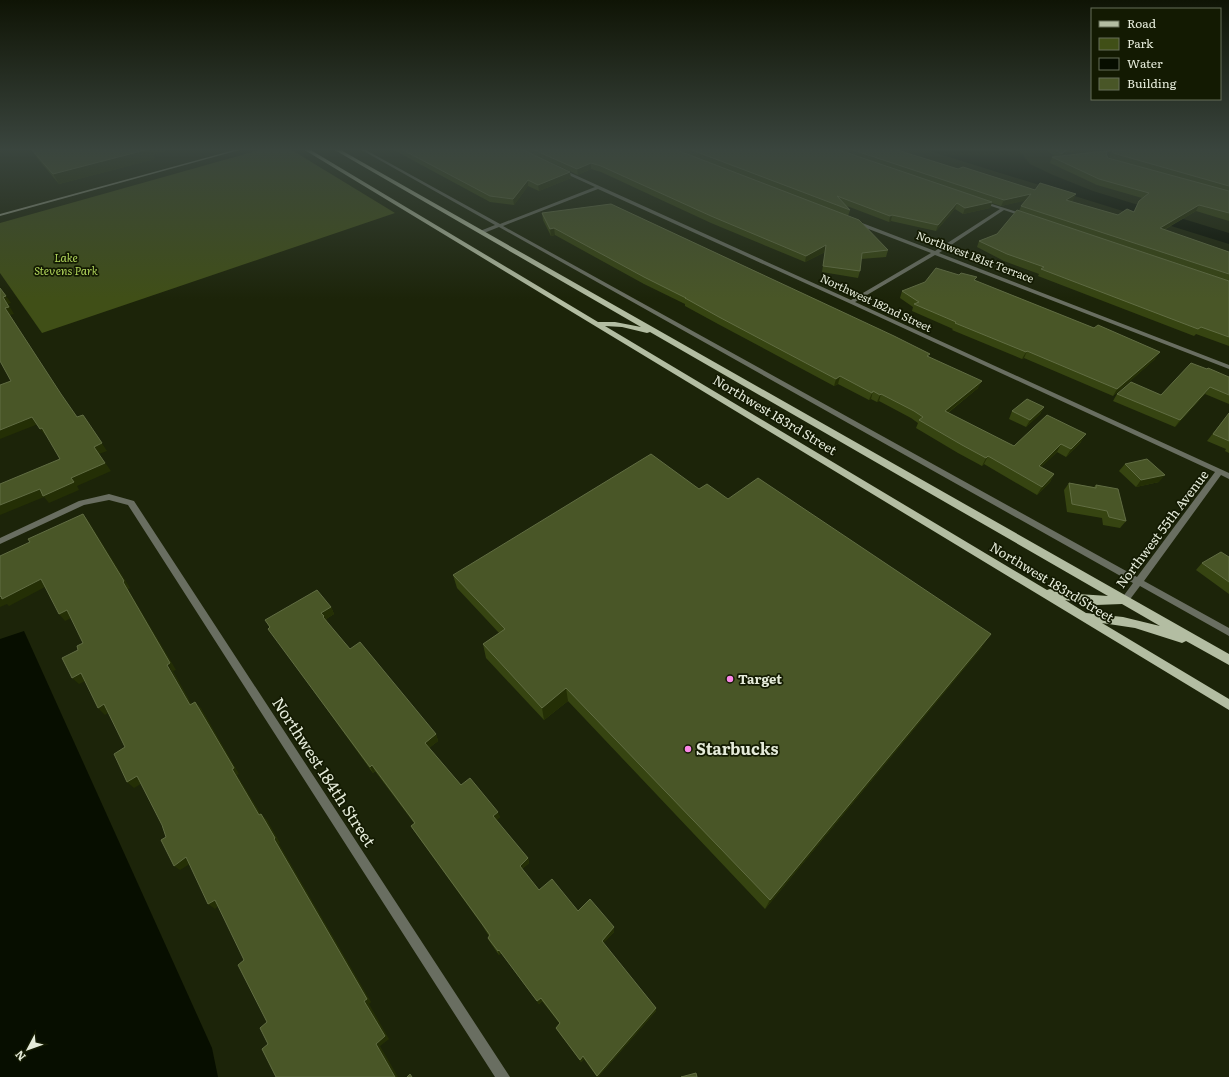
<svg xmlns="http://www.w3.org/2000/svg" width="1229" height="1077" viewBox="0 0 1229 1077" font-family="Literata,serif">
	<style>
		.green { fill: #404f17 }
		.water { fill: #070e00 }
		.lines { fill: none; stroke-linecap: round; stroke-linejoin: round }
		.street { fill: #696e61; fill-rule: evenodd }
		.secondary { fill: #939a85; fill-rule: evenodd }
		.primary { fill: #b3bda2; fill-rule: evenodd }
		.wall { fill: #364411 }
		.shaded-wall { fill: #242f05 }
		.building { fill: #495627; stroke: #616d43 }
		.poi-dot { fill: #fa87e7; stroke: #131a02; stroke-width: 1.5 }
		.labels { text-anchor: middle; stroke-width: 3.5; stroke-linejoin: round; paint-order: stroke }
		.far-street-label { font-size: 11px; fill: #e5ebda; stroke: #131a02 }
		.far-park-label { font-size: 11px; font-style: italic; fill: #b2d65c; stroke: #131a02 }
		.street-label { font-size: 13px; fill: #e5ebda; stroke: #131a02 }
		.poi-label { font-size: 13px; font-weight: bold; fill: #e5ebda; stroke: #131a02; text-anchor: start }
		.near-poi-label { font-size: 16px; font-weight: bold; fill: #e5ebda; stroke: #131a02; text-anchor: start }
		.near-street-label { font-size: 16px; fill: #e5ebda; stroke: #131a02 }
	</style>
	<rect width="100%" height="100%" fill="#1c2409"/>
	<polygon class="green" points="263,149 290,149 395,213 42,333 0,273 0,223"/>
	<g class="water">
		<polygon points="923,149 1018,149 1030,164 1053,175 1093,191 1229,233 1229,244"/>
		<polygon points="24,631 212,1048 218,1077 0,1077 0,639"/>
	</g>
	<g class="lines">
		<g class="street">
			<path d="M360 149H364L500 224 595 187 560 171 564 170 851 300 931 253 853 223V221H857L935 251 1000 209 979 202V200L1027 215V216L1025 217 1004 210 939 253 1229 365V369L935 255 855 302 1229 473V479L1221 475 1144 581 1229 628V636L1140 586 1128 602 1125 603 1122 602 1121 600 1122 598 1133 583 499 227 484 233H480V231L495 225ZM598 189 849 303 1215 472 1137 577 503 226Z"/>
			<polygon points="1110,149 1114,149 1106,153 1109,161 1107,162 1105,161 1102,153"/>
			<polygon points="109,494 134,501 510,1077 495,1077 128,505 109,500 84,505 0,544 0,538 79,501"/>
		</g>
		<polygon class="secondary" points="238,149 243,149 0,216 0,214"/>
		<path class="primary" d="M303 149H309L598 322H615L641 327 333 149H339L1229 654V665L1186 641 1182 643 1135 628 1102 623 1229 699V710ZM605 326 622 327 647 333 650 332 1108 596 1078 594 1050 589 1047 590ZM1065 600 1096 605 1122 604 1160 626 1123 617 1086 613Z"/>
	</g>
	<g class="wall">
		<polygon points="31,149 171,149 153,155 155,159 59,184 37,158"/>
		<polygon points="392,149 894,149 958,169 1073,200 1071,202 1118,215 1134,211 1139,201 1142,198 1097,185 1050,163 1052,157 1055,157 1046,149 1076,149 1064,156 1110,158 1109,156 1112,151 1229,149 1229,221 1196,211 1164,230 1229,252 1229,346 1196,334 1194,336 1038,276 1039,274 1004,261 977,247 979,241 997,234 1019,211 1021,206 1026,200 1001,206 992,203 990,208 963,214 955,209 936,231 891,221 889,222 847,206 850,210 848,216 888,250 886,257 861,259 860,271 858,278 822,272 825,252 805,262 711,223 601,172 591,169 578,175 546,160 571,178 539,191 528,186 514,205 490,202"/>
		<polygon points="542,213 929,357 978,388 948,413 1014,446 1081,442 1066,457 1057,452 1041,467 1054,474 1050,482 1037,495 984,464 982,466 958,453 916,428 918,423 911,418 879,401 877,402 871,399 869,400 838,384 834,386 718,324 685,306 685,304 644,284 555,235 551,236 543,220"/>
		<polygon points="975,281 1155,359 1113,396 1024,358 1022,359 952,330 953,329 912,311 913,307 900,298 902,291"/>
		<polygon points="1207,369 1229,377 1229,404 1205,394 1175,427 1113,401 1117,394 1161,395"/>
		<polygon points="1044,407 1040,414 1026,427 1009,419 1012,411"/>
		<polygon points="1229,413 1229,453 1225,451 1226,449 1207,441"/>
		<polygon points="1125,464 1159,482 1136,487 1119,471"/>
		<polygon points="1069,483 1094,487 1096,485 1126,521 1120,528 1103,525 1102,518 1067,512 1064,490"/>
		<polygon points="699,489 728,499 982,647 765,909 568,701 544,720 486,658 483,644 499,633 457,588 453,575"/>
		<polygon points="1229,557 1229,594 1196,570 1202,563"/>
		<polygon points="331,607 334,614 326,619 327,622 350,649 436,734 438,741 429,748 461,785 500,817 496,820 528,858 529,863 522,869 539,890 578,911 614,927 614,932 603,943 656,1008 656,1011 598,1077 597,1077 584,1059 581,1062 557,1030 556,1028 560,1024 542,1001 539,1004 501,953 499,955 490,942 488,938 489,936 482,925 414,831 411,826 414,823 375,771 373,773 273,635 268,629 270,628 265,620"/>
	</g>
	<g class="shaded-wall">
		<polygon points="148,149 171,149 153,155 155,159 59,184 53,174"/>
		<polygon points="1069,149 1076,149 1058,160 1061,154"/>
		<polygon points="591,163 591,169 578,175 577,169"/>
		<polygon points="570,172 571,178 539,191 538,185"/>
		<polygon points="528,180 528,186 514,205 513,199"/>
		<polygon points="1031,194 1029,200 1001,206 1004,200"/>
		<polygon points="1076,194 1073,200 1063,207 1066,200"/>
		<polygon points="992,202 990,208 963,214 965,208"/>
		<polygon points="957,203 955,209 936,231 938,225"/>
		<polygon points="1199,205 1196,211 1156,234 1160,228"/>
		<polygon points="892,215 891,221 889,222 890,216"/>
		<polygon points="554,228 555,235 551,236 550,229"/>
		<polygon points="826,245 825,252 805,262 806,256"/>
		<polygon points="6,296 11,303 8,304 14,314 10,315 66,401 5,308 3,297"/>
		<polygon points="1027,351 1024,358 1022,359 1026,352"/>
		<polygon points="1160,352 1155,359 1113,396 1117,389"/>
		<polygon points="840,376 838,384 834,386 836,379"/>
		<polygon points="982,381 978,388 941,418 945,411"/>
		<polygon points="1210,387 1205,394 1175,427 1180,420"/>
		<polygon points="873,391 871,399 869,400 872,393"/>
		<polygon points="881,394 879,401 877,402 880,395"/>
		<polygon points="1044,407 1040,414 1026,427 1030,420"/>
		<polygon points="32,417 38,424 0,439 0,430"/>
		<polygon points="42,428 47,435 46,436 40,429"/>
		<polygon points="93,430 107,451 99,454 111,471 77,486 79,490 49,503 44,497 0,515 0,505 40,489 71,478 94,447"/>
		<polygon points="1086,434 1081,442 1066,457 1071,449"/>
		<polygon points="1061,444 1057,452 1034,474 1039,466"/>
		<polygon points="988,456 984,464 982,466 986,458"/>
		<polygon points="1054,474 1050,482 1037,495 1042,487"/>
		<polygon points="1165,475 1159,482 1136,487 1141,480"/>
		<polygon points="83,514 89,522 130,588 128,589 176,670 173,671 196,712 190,705 123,582"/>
		<polygon points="41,579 47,586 9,606 7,604 0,607 0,597"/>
		<polygon points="331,607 334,614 326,619 328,623 327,624 321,613"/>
		<polygon points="67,610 73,617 65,621 59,614"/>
		<polygon points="991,634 982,647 765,909 770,900"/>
		<polygon points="81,673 87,680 79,684 72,678"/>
		<polygon points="566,688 568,701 544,720 542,708"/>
		<polygon points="195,702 201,708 239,774 237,775 265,821 259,815 232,769"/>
		<polygon points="104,704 111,711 105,715 98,708"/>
		<polygon points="436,734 438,741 428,749 425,743"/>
		<polygon points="372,765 375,771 373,773 370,767"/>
		<polygon points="137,776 144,782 134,788 127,782"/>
		<polygon points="498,812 500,817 495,822 493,816"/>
		<polygon points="261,814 267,820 280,843 279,844 371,1002 369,1004 389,1039 380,1046 398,1077 395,1077 376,1044 364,1001 274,839"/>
		<polygon points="186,857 193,862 180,870 174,866"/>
		<polygon points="528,858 529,863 521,870 520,866"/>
		<polygon points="215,900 221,904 215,909 208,904"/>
		<polygon points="614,927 614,932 602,945 602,941"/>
		<polygon points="499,950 501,953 499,955 498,951"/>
		<polygon points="541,998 542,1001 539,1004 537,1001"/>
		<polygon points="656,1008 656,1011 598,1077 597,1077 597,1076"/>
		<polygon points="583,1056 584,1059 581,1062 580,1060"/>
	</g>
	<g class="building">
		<polygon points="31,149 149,149 53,174"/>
		<polygon points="401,149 521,149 570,172 538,185 528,180 513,199 490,196"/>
		<polygon points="532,149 674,149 859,220 888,250 862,253 860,271 823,266 826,245 806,256 711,216 601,166 591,163 577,169"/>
		<polygon points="689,149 836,149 992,202 965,208 957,203 938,225 892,215 890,216 837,196 850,210"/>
		<polygon points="850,149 894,149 958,169 963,167 1035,190 1040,183 1076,194 1066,200 1118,215 1127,209 1134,212 1139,201 1149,193 1099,179 1052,157 1105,151 1108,158 1229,191 1229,213 1199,205 1160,228 1229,252 1229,274 1021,206 1031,194 1004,200"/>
		<polygon points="1055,149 1069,149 1061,154"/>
		<polygon points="1132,149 1229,149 1229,186 1113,153 1112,151"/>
		<polygon points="611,204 894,336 930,354 927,356 982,381 945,411 1014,446 1047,415 1086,434 1071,449 1061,444 1039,466 1054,474 1042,487 988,456 986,458 962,445 919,420 923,417 914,411 881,394 880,395 873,391 872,393 840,376 836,379 719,317 685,298 686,298 644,277 554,228 550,229 542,213"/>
		<polygon points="1017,210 1229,281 1229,337 1201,327 1198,329 1041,269 1044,267 1007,254 979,241 997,234"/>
		<polygon points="936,268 959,275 961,273 977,277 974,280 1094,328 1098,325 1160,352 1117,389 1027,351 1026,352 955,323 956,322 914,304 919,302 902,291 925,282"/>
		<polygon points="0,288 6,296 3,297 9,307 5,308 61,394 77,417 83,415 102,443 94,447 105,463 71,478 74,482 43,496 40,489 0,505 0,484 60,459 42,428 40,429 32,417 0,430 0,385 11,381 0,361"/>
		<polygon points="1191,363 1207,369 1208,368 1229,377 1229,395 1210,387 1180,420 1117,394 1131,382 1161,395"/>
		<polygon points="1027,399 1044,407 1030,420 1012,411"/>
		<polygon points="1229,413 1229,441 1213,434"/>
		<polygon points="651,454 699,489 707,484 728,499 758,478 991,634 770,900 566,688 542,708 483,644 505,629 453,575"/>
		<polygon points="1147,459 1165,475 1141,480 1125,464"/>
		<polygon points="1069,483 1096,488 1096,485 1118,489 1126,521 1109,517 1107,511 1072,504"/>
		<polygon points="83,514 124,581 123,582 170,663 167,665 190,705 195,702 234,768 232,769 259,815 261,814 275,838 274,839 367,999 364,1001 385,1036 376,1044 395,1077 276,1077 262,1049 268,1044 260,1028 267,1022 238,965 244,960 215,900 208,904 186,857 174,866 161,840 166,837 162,825 137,776 127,782 114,754 125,747 104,704 98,708 81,673 72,678 62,658 78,650 77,646 83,643 67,610 59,614 41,579 2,599 1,596 0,597 0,556 30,542 28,539"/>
		<polygon points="1221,552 1229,557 1229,582 1202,563"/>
		<polygon points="317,590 331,607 321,613 324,616 323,617 350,649 360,642 436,734 425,743 461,785 470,778 498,812 493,816 528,858 520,866 539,890 552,879 578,911 590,899 614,927 602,941 656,1008 597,1076 583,1056 580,1060 556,1028 560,1023 541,998 537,1001 499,950 498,951 488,938 490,935 480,921 411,826 415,823 372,765 370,767 268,629 270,627 265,620"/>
		<polygon points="696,1073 697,1077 681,1077"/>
		<polygon points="410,1074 412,1077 407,1077"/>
	</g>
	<linearGradient id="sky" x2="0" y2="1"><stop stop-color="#0f1405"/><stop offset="0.5" stop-color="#3a453e"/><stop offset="1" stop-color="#3a453e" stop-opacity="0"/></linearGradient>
	<rect width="1229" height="299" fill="url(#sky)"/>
	<g class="poi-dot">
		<circle cx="730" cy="679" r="4"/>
		<circle cx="688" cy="749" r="4"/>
	</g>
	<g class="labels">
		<g class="far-street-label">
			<text transform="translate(975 257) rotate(21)" y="4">Northwest 181st Terrace</text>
			<text transform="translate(876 303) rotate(25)" y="4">Northwest 182nd Street</text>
		</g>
		<g class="far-park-label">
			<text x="66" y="262">Lake<tspan x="66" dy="13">Stevens Park</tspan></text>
		</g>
		<g class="street-label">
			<text transform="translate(775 415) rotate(31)" y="5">Northwest 183rd Street</text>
			<text transform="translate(1162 529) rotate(-53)" y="5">Northwest 55th Avenue</text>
			<text transform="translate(1052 582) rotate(31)" y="5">Northwest 183rd Street</text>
		</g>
		<g class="poi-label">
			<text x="738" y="684">Target</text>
		</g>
		<g class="near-poi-label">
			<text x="696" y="755">Starbucks</text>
		</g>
		<g class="near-street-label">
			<text transform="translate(324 772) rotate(57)" y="6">Northwest 184th Street</text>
		</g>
	</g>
	<rect x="1091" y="8" width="130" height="92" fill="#131a02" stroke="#676e58"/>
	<rect x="1099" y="21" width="20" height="6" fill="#b3bda2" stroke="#676e58"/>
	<text x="1127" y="28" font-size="12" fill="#e5ebda">Road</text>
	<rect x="1099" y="38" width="20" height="12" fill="#404f17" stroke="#676e58"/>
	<text x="1127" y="48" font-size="12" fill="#e5ebda">Park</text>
	<rect x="1099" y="58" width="20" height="12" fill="#070e00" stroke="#676e58"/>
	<text x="1127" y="68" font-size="12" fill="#e5ebda">Water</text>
	<rect x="1099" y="78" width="20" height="12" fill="#495627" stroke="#676e58"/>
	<text x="1127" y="88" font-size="12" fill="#e5ebda">Building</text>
	<g transform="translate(28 1049) rotate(229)" stroke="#131a02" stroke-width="3" paint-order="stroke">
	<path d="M0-3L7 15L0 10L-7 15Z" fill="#e5ebda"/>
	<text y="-6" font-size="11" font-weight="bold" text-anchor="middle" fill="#e5ebda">N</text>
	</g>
</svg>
